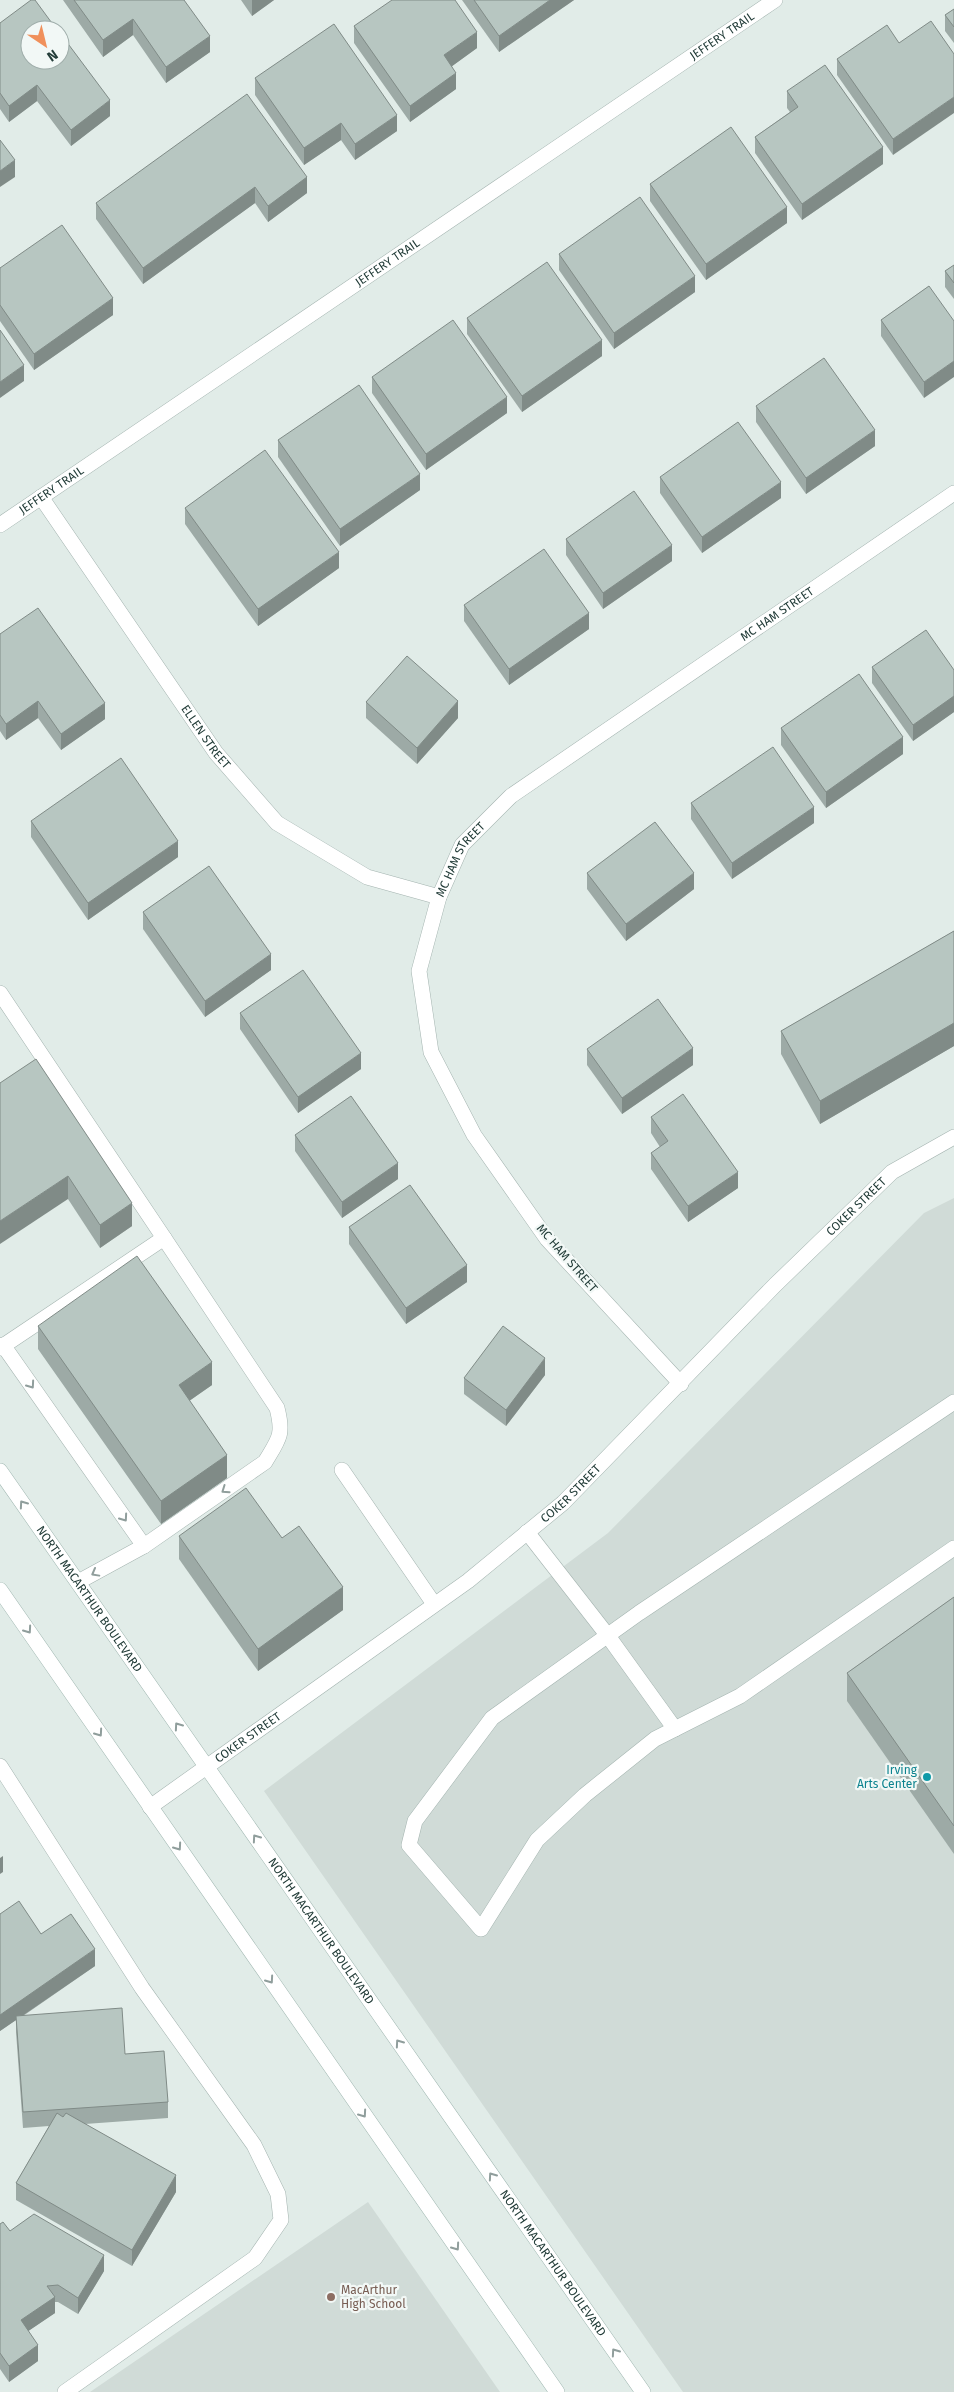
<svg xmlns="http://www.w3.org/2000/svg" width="954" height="2392" viewBox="0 0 954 2392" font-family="'Fira Sans',sans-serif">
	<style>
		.built { fill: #d0dbd7 }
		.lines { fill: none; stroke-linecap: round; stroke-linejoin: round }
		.service-casing { stroke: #a4b4b0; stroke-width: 16 }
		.minor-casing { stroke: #a4b4b0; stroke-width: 16 }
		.secondary-casing { stroke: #a0b7b1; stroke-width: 16 }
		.service { stroke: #fff; stroke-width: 15 }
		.minor { stroke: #fff; stroke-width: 15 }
		.secondary { stroke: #fff; stroke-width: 15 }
		.wall { fill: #9daaa6 }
		.shaded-wall { fill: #808b87 }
		.building { fill: #b7c6c1; stroke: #808b87 }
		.oneway { stroke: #909e9c }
		.culture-dot { fill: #0f9aa8; stroke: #f2f8f6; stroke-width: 2 }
		.education-dot { fill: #8d6e63; stroke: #f2f8f6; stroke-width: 2 }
		.labels { text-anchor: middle; stroke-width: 4.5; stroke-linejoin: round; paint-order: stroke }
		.street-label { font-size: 12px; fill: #223c38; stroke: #f2f8f6 }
		.culture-label { font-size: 12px; fill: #0d838f; stroke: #f2f8f6; text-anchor: end }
		.education-label { font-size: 12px; fill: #785e54; stroke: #f2f8f6; text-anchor: start }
	</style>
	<rect width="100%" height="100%" fill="#e1ece8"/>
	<g class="built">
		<polygon points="954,1198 954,2392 683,2392 264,1791 608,1533 924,1213"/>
		<polygon points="368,2202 500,2392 90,2392"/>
	</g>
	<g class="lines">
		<defs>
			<g id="service">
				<polyline points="0,993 164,1238 0,1348"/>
				<polyline points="3,1345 144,1546"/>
				<polyline points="954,1402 639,1613 492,1718 415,1821 409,1845 481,1929 537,1840 585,1795 655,1739 740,1696 954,1548"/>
				<polyline points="342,1470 434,1604"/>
				<polyline points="527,1532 608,1636 675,1729"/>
				<path d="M78 1582 144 1546 265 1462C279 1439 284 1435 277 1408L164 1238"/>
				<polyline points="0,1766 142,1988 254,2145 278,2194 281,2220 255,2258 65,2392"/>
			</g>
			<g id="minor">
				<path id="s1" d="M41 497 216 753 277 823 367 877 439 897"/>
				<path id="s2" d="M0 525 775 0"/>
				<path id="s3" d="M681 1384 547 1239 474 1135 431 1052 419 971 439 897 462 845 511 796 954 493"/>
				<path id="s4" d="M150 1807 468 1581 563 1503 775 1285 892 1172 954 1137"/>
			</g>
			<g id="secondary">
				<path id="s5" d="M0 1471 643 2392"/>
				<polyline points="0,1590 557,2392"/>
			</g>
		</defs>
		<use href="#service" class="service-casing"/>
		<use href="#minor" class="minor-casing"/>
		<use href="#secondary" class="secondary-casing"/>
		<use href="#service" class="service"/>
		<use href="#minor" class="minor"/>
		<use href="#secondary" class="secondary"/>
	</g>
	<g class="wall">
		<polygon points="63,0 184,0 210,52 166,83 133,35 103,57"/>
		<polygon points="241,0 274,0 252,16"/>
		<polygon points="462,0 574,0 499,52"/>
		<polygon points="954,9 954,43 945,31 945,15"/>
		<polygon points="0,23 110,116 71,146 37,101 9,122 0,109"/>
		<polygon points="354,26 477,48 452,66 456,89 410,122 354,43"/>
		<polygon points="899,43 893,155 837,75 837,59"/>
		<polygon points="255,78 397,131 355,160 341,140 304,165 255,95"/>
		<polygon points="787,91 883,164 802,220 755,153 755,137 790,112 787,108"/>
		<polygon points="307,177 307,193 268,222 255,203 143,284 96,219 96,203"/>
		<polygon points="650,184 787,223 706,280 650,201"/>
		<polygon points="559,254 695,292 614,349 559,270"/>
		<polygon points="954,265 954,299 945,287 945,271"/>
		<polygon points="0,268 113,315 34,370 0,321"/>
		<polygon points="929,286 924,398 881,336 881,320"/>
		<polygon points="467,318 602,356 522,412 467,334"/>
		<polygon points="372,377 507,413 426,470 372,393"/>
		<polygon points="756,406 875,446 806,494 756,422"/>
		<polygon points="278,440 420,490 340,546 278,457"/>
		<polygon points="660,477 781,498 702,553 660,493"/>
		<polygon points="185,508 339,568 258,626 185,524"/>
		<polygon points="566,539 672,561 603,609 566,555"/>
		<polygon points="464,605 589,629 509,685 464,621"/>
		<polygon points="0,634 105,719 61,750 38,718 6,740 0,731"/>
		<polygon points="872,667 954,670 954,712 913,741 872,683"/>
		<polygon points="366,702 458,718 417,764 366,718"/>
		<polygon points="781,728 903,754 826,808 781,745"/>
		<polygon points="691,803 814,823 732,879 691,819"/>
		<polygon points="31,821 178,857 88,920 31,837"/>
		<polygon points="587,873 694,889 626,941 587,889"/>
		<polygon points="143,912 271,970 205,1017 143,929"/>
		<polygon points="954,931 954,1046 820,1124 781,1054 781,1031"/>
		<polygon points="240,1013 361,1069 298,1113 240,1029"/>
		<polygon points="587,1049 693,1065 622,1114 587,1065"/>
		<polygon points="0,1083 132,1226 100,1248 68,1199"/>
		<polygon points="651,1117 738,1188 688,1222 651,1169 651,1153 660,1147 651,1133"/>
		<polygon points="295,1135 398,1179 342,1218 295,1151"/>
		<polygon points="349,1227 467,1282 406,1324 349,1244"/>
		<polygon points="38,1326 212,1385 189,1401 227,1478 161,1524 38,1349"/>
		<polygon points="545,1375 506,1426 464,1394 464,1378"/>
		<polygon points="179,1536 282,1538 343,1610 258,1671 179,1559"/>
		<polygon points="954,1597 954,1854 847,1701 847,1673"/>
		<polygon points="0,1914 41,1934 95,1966 23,2016 125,2054 168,2102 168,2118 85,2124 176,2192 132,2266 16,2200 16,2183 49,2126 23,2128 16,2032 16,2020 0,2031"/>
		<polygon points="0,2224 10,2231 104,2271 78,2314 58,2302 55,2302 55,2313 28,2331 38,2361 9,2382 0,2369"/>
	</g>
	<g class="shaded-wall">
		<polygon points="252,0 274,0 252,16"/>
		<polygon points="550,0 574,0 499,52 499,36"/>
		<polygon points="133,19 133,35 103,57 103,40"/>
		<polygon points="477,32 477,48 444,72 444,55"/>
		<polygon points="210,36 210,52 166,83 166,67"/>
		<polygon points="456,73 456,89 410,122 410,106"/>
		<polygon points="37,85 37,101 9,122 9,106"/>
		<polygon points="954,97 954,113 893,155 893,139"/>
		<polygon points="110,100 110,116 71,146 71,130"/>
		<polygon points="397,115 397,131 355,160 355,144"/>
		<polygon points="341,123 341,140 304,165 304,148"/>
		<polygon points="883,147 883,164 802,220 802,204"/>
		<polygon points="15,160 15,177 0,187 0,171"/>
		<polygon points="307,177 307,193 268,222 268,206"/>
		<polygon points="255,187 255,203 143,284 143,268"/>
		<polygon points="787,207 787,223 706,280 706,264"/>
		<polygon points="695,276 695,292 614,349 614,333"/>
		<polygon points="113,298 113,315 34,370 34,354"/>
		<polygon points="602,340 602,356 522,412 522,396"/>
		<polygon points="954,361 954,377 924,398 924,382"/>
		<polygon points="24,365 24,381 0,398 0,382"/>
		<polygon points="507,397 507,413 426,470 426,454"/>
		<polygon points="875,430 875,446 806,494 806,478"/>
		<polygon points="420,474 420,490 340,546 340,529"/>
		<polygon points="781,482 781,498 702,553 702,537"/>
		<polygon points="672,545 672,561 603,609 603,593"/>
		<polygon points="339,552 339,568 258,626 258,609"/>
		<polygon points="589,613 589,629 509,685 509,669"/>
		<polygon points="954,696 954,712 913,741 913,725"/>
		<polygon points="38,701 38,718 6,740 6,724"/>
		<polygon points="458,701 458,718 417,764 417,748"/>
		<polygon points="105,703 105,719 61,750 61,734"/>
		<polygon points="903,737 903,754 826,808 826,792"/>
		<polygon points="814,807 814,823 732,879 732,863"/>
		<polygon points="178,841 178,857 88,920 88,903"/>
		<polygon points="694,873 694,889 626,941 626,924"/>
		<polygon points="271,954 271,970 205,1017 205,1001"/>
		<polygon points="954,1023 954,1046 820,1124 820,1101"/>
		<polygon points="693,1048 693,1065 622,1114 622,1098"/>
		<polygon points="361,1053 361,1069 298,1113 298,1097"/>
		<polygon points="398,1163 398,1179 342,1218 342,1202"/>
		<polygon points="738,1172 738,1188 688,1222 688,1206"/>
		<polygon points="68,1176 68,1199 0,1244 0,1221"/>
		<polygon points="132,1203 132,1226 100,1248 100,1225"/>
		<polygon points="467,1265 467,1282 406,1324 406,1308"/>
		<polygon points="545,1358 545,1375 506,1426 506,1410"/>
		<polygon points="212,1362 212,1385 179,1408 179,1385"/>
		<polygon points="227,1455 227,1478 161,1524 161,1501"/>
		<polygon points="343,1587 343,1610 258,1671 258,1649"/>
		<polygon points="3,1856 3,1872 0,1874 0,1858"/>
		<polygon points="95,1949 95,1966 0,2031 0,2015"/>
		<polygon points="176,2175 176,2192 132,2266 132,2250"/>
		<polygon points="104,2255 104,2271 78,2314 78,2298"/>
		<polygon points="55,2297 55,2313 21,2336 21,2320"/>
		<polygon points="38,2345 38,2361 9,2382 9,2366"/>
	</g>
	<g class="building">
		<polygon points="31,0 35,0 57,30 30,30 30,60 60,60 60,33 110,100 71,130 37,85 9,106 0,93 0,23"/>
		<polygon points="74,0 184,0 210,36 166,67 133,19 103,40"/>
		<polygon points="392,0 455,0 477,32 444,55 456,73 410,106 354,26"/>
		<polygon points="474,0 550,0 499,36"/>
		<polygon points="954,9 954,27 945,15"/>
		<polygon points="931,21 954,54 954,97 893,139 837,59 887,25 899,43"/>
		<polygon points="334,24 397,115 355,144 341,123 304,148 255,78"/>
		<polygon points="825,65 883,147 802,204 755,137 798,107 787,91"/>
		<polygon points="247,94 307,177 268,206 255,187 143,268 96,203"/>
		<polygon points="731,127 787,207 706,264 650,184"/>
		<polygon points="0,140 15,160 0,171"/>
		<polygon points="640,197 695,276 614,333 559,254"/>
		<polygon points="62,225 113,298 34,354 0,305 0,268"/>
		<polygon points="547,262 602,340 522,396 467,318"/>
		<polygon points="954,265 954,283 945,271"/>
		<polygon points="929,286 954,321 954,361 924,382 881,320"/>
		<polygon points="453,320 507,397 426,454 372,377"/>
		<polygon points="0,330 24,365 0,382"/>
		<polygon points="824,358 875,430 806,478 756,406"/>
		<polygon points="359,385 420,474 340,529 278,440"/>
		<polygon points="738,422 781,482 702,537 660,477"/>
		<polygon points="265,450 339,552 258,609 185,508"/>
		<polygon points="634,491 672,545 603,593 566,539"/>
		<polygon points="544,549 589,613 509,669 464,605"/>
		<polygon points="38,608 105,703 61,734 38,701 6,724 0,715 0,634"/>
		<polygon points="926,630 954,670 954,696 913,725 872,667"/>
		<polygon points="407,656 458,701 417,748 366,702"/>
		<polygon points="859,674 903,737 826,792 781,728"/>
		<polygon points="773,747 814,807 732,863 691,803"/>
		<polygon points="121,758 178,841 88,903 31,821"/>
		<polygon points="655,822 694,873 626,924 587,873"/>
		<polygon points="209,866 271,954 205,1001 143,912"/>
		<polygon points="954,931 954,1023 820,1101 781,1031"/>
		<polygon points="303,970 361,1053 298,1097 240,1013"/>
		<polygon points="658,999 693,1048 622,1098 587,1049"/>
		<polygon points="36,1059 132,1203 100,1225 68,1176 0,1221 0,1083"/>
		<polygon points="683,1094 738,1172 688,1206 651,1153 668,1141 651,1117"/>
		<polygon points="351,1096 398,1163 342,1202 295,1135"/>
		<polygon points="410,1185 467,1265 406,1308 349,1227"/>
		<polygon points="137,1256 212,1362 179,1385 227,1455 161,1501 38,1326"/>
		<polygon points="503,1326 545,1358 506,1410 464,1378"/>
		<polygon points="246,1488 282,1538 299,1526 343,1587 258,1649 179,1536"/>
		<polygon points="954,1597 954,1826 847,1673"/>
		<polygon points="19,1901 41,1934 71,1914 95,1949 0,2015 0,1914"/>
		<polygon points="122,2008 125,2054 164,2051 168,2102 23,2112 16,2016"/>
		<polygon points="57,2113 63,2117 66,2113 176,2175 132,2250 16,2183"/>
		<polygon points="34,2214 104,2255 78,2298 58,2285 47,2286 55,2297 21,2320 38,2345 9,2366 0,2353 0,2224 3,2222 10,2231"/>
	</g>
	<defs><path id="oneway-chevron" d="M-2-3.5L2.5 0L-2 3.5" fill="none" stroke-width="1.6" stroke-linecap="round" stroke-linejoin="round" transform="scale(1.25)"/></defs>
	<g class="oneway">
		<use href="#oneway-chevron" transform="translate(31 1385) rotate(55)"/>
		<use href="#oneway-chevron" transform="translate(225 1490) rotate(145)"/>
		<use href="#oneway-chevron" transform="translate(23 1504) rotate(-125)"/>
		<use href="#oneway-chevron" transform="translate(124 1518) rotate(55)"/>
		<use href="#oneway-chevron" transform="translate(95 1573) rotate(151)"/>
		<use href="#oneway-chevron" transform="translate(28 1630) rotate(55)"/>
		<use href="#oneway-chevron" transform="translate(178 1726) rotate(-125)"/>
		<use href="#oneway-chevron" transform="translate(99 1733) rotate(55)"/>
		<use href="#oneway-chevron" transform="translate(256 1838) rotate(-125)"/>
		<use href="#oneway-chevron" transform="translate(178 1847) rotate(55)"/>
		<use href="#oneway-chevron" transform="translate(270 1980) rotate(55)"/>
		<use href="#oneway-chevron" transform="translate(399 2043) rotate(-125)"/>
		<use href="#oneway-chevron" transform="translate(363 2114) rotate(55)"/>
		<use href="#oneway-chevron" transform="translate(492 2176) rotate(-125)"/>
		<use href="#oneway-chevron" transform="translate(456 2247) rotate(55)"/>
		<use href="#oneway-chevron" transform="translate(615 2352) rotate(-125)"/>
	</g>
	<circle class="culture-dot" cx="927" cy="1777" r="5"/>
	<circle class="education-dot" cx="331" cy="2297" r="5"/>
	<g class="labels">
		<g class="street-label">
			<text dy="4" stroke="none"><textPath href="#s2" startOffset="872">JEFFERY TRAIL</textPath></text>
			<text dy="4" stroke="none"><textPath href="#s2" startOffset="468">JEFFERY TRAIL</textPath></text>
			<text dy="4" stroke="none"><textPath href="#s2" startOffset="62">JEFFERY TRAIL</textPath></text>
			<text dy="4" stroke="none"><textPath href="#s3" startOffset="1025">MC HAM STREET</textPath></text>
			<text dy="4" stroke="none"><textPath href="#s1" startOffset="291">ELLEN STREET</textPath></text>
			<text dy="4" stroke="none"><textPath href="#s3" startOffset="620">MC HAM STREET</textPath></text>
			<text dy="4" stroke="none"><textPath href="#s4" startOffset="930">COKER STREET</textPath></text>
			<text transform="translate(567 1258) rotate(49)" y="4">MC HAM STREET</text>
			<text dy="4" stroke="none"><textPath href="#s4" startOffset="525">COKER STREET</textPath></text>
			<text dy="4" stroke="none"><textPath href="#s5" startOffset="156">NORTH MACARTHUR BOULEVARD</textPath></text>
			<text dy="4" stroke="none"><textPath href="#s4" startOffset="120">COKER STREET</textPath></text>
			<text dy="4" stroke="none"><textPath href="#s5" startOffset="561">NORTH MACARTHUR BOULEVARD</textPath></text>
			<text dy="4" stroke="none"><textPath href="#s5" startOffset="966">NORTH MACARTHUR BOULEVARD</textPath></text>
		</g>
		<g class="culture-label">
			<text x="917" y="1774">Irving<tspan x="917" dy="14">Arts Center</tspan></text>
		</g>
		<g class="education-label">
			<text x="341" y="2294">MacArthur<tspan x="341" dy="14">High School</tspan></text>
		</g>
	</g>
	<g transform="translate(45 45) rotate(145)"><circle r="24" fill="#f2f8f6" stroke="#9fadaa"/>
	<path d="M0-4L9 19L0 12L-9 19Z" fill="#f0905b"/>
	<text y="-8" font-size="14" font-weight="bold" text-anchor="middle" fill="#223c38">N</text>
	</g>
</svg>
